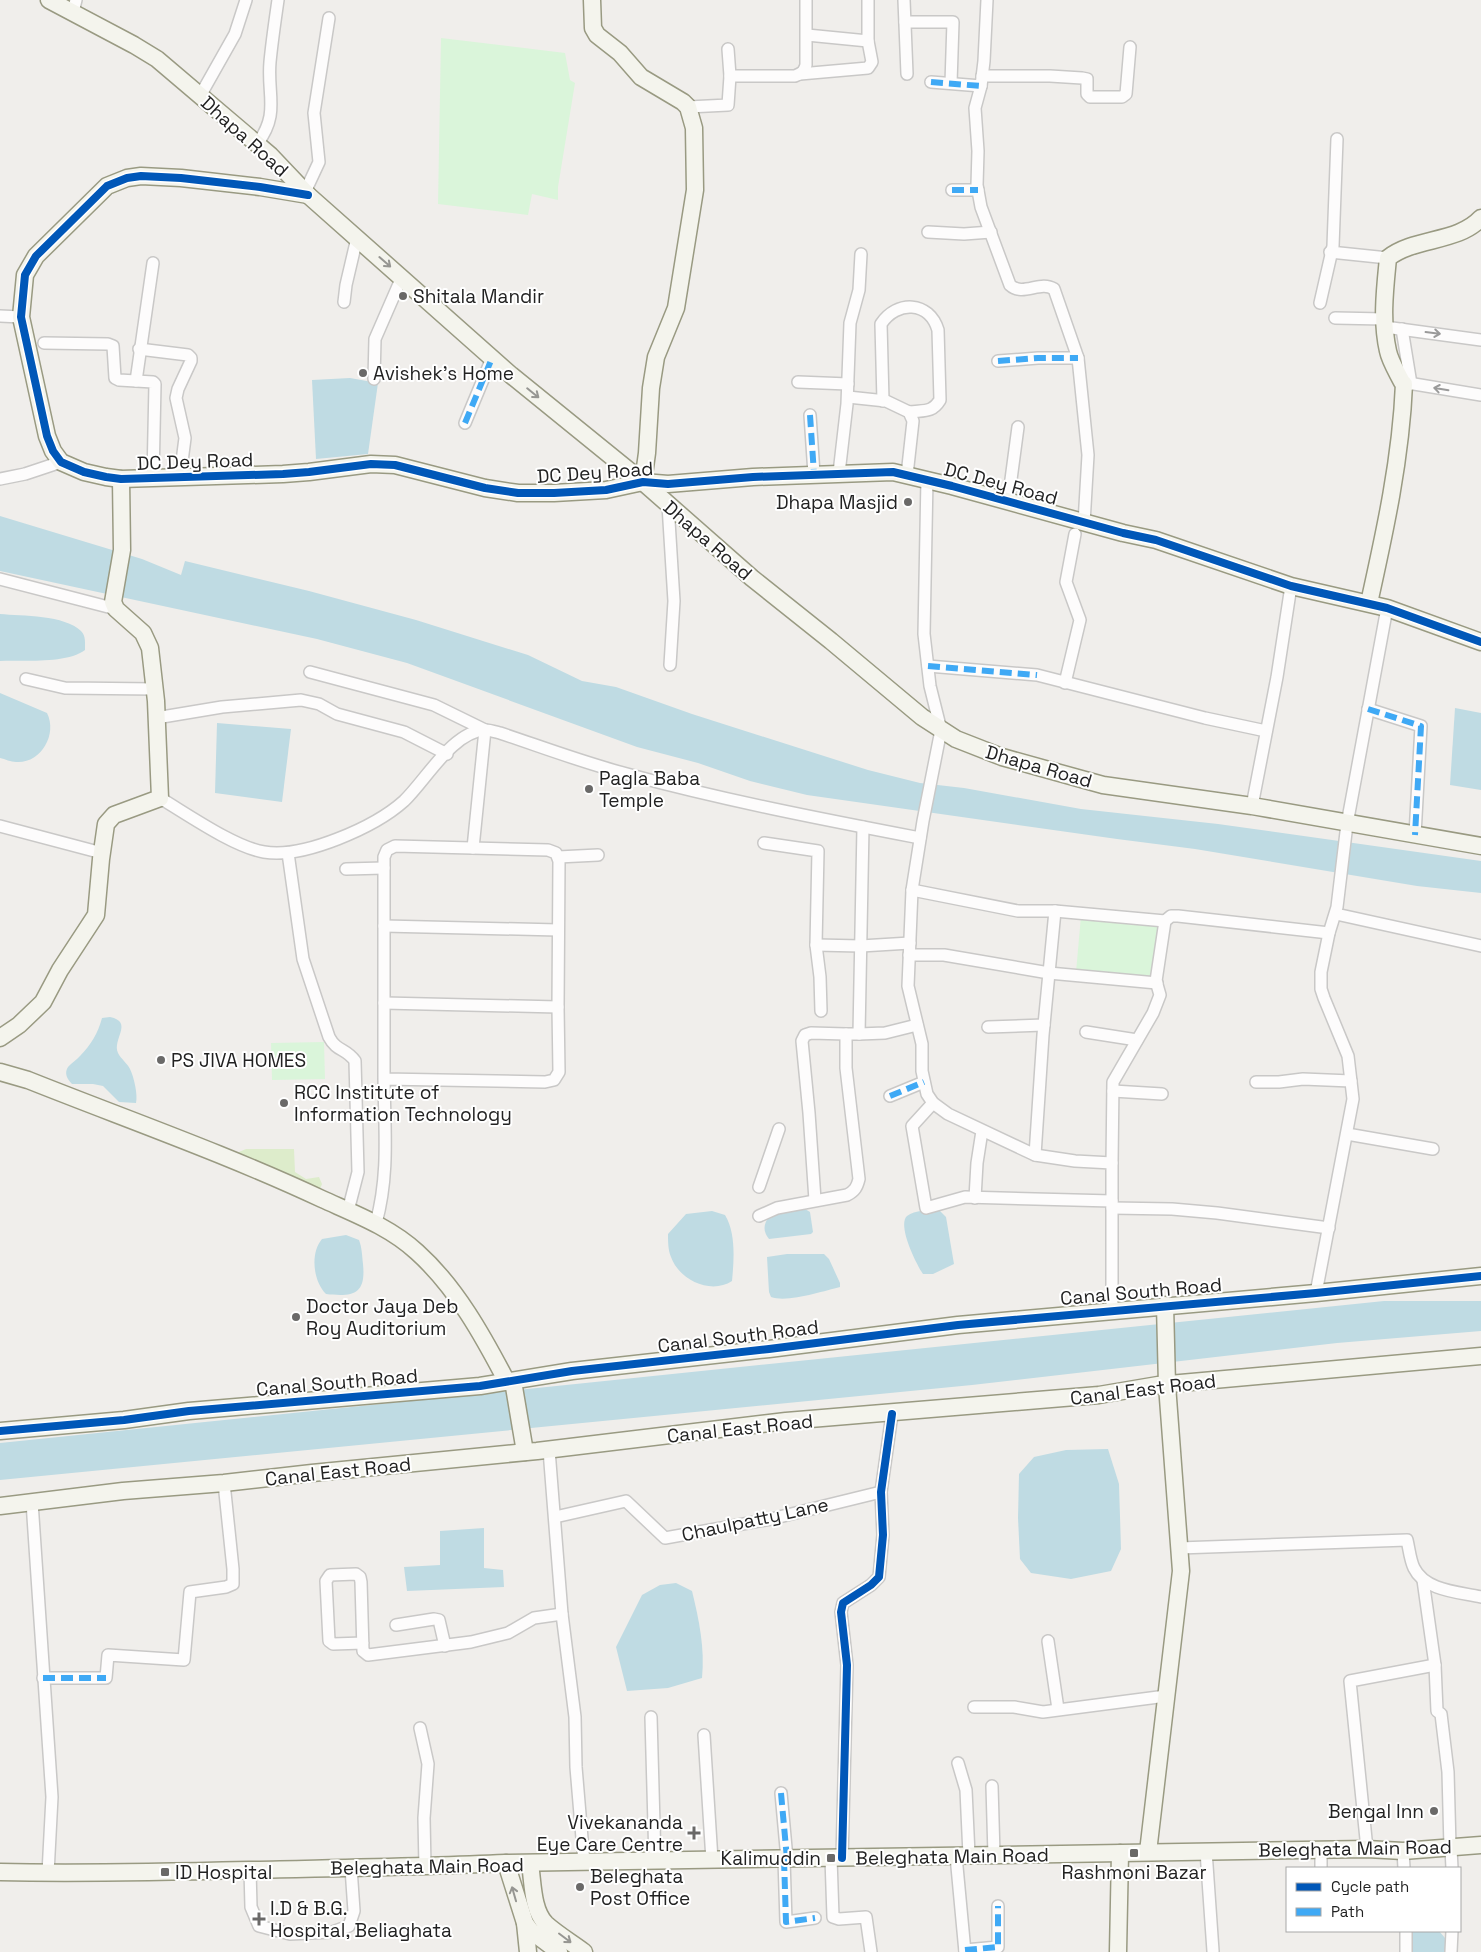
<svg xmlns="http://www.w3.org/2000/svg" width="1481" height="1952" viewBox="0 0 1481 1952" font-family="'Space Grotesk',sans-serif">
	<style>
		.grass { fill: #ddeccb }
		.park { fill: #daf5da }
		.water { fill: #bfdbe3 }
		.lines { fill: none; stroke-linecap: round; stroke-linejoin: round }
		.street-casing { stroke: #c9c8c7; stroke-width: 14 }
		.secondary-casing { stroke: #999a82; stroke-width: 19 }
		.street { stroke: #fdfcfc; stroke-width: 11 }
		.secondary { stroke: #f4f4ed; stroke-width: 16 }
		.quiet { stroke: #3fa9f5; stroke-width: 6; stroke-dasharray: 12 6; stroke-linecap: butt }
		.cycleway-casing { stroke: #fff; stroke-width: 11 }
		.cycleway { stroke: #0057b8; stroke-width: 8 }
		.oneway { stroke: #969692 }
		.oneway2 { stroke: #9a9a9a }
		.poi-dot { fill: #6a6968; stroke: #fff; stroke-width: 2 }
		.labels { text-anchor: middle; stroke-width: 4; stroke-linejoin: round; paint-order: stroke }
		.street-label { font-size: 19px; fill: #222; stroke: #fff }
		.poi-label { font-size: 19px; fill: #222; stroke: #fff; text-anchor: start }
	</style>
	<rect width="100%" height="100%" fill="#f0eeeb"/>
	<polygon class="grass" points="246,1149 294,1149 295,1172 306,1179 319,1177 322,1184 320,1189 318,1190 239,1155 239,1152"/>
	<g class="park">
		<polygon points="441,38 565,53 570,80 575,83 558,187 558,200 532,194 528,215 438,204"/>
		<polygon points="1081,916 1164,921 1155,981 1076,972"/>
		<polygon points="324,1042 325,1079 272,1080 271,1043"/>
	</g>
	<g class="water">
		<polygon points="350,378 378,383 368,454 316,459 312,380"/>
		<polygon points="0,516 142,559 181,575 185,561 309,591 416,620 528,655 582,681 616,687 692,714 868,770 920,783 964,788 1081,809 1218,824 1481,861 1481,893 1417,886 1195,849 1117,839 807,795 750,781 698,763 637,747 407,663 317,639 0,571"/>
		<path d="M0 614C22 616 65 615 81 631 86 636 85 643 85 650 67 664 23 660 0 661Z"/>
		<path d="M0 693 47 713C58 735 40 764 16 762 11 762 5 759 0 758Z"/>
		<polygon points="1455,708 1481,713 1481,790 1450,785"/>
		<polygon points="217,723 291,729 282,802 215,793"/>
		<path d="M110 1017C134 1022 112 1039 118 1053 121 1059 127 1063 130 1069 134 1077 138 1095 136 1103L119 1102 103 1086 93 1084H72C67 1079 64 1073 68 1067 71 1063 77 1060 80 1056 91 1045 98 1033 102 1018Z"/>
		<path d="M798 1209H805L810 1212 813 1232 811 1234 769 1239C763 1232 763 1224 769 1217Z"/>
		<path d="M938 1209 946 1217 954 1264 933 1274H923C916 1264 897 1225 907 1216 915 1210 929 1210 938 1209Z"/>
		<path d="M712 1211 725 1215C736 1233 734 1260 732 1281 711 1295 679 1280 671 1257 668 1250 668 1241 668 1234L686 1214Z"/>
		<path d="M346 1235 359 1240C362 1248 362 1255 363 1264 366 1294 354 1297 326 1294 313 1281 310 1253 322 1239Z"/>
		<path d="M787 1254H824L829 1259 840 1283V1287C823 1291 788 1303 771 1297L769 1292 767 1257Z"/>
		<polygon points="1384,1301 1481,1301 1481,1331 1337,1343 972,1385 0,1480 0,1443"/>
		<polygon points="1108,1449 1119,1484 1121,1549 1111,1571 1071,1579 1031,1573 1020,1559 1018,1518 1019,1474 1034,1457 1066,1450"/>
		<polygon points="484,1528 484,1568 503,1570 504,1587 407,1591 404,1567 440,1565 440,1531"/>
		<path d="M676 1583 692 1591C699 1620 705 1648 702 1678L668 1688 627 1691 616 1647 642 1595 660 1585Z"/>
		<polygon points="1410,1931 1439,1931 1445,1938 1448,1952 1409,1952"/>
	</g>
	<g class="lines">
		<defs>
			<g id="street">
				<polyline points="904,0 907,74"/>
				<path d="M987 0 984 61 981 86 975 108 978 151 977 185 981 207 1010 285C1023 297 1040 280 1054 289L1078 358 1088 455 1084 523"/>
				<polyline points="73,12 76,0"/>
				<polyline points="905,22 953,22 951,83"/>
				<polyline points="807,35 868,41 868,0"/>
				<path d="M728 49 730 76H795C802 73 804 72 806 65V0"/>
				<polyline points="800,74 868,68 872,62 868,41"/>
				<polyline points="982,76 1050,76 1082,78 1087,79 1087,94 1090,97 1122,97 1126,94 1130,47"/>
				<polyline points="931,82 981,86"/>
				<polyline points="200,96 235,34 246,0"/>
				<polyline points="688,107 728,105 730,76"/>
				<path d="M257 144C280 114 267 95 270 62 272 41 275 21 278 0"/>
				<polyline points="952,190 978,190"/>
				<polyline points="305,192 319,162 314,113 329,18"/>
				<polyline points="928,232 964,234 991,232"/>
				<polyline points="1330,252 1388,258"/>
				<polyline points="344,302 346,285 357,238"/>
				<polyline points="1320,303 1333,246 1337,139"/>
				<polyline points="0,316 21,317"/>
				<polyline points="1335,318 1384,319"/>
				<polyline points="1385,327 1481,340"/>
				<polyline points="1402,329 1411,384"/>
				<polyline points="44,343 108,344 113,346 115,378 119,380 153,382 155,384 153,478"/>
				<polyline points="139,349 188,355 191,358 191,361 178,389 176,398 185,438 180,477"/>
				<polyline points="998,361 1038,358 1078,358"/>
				<polyline points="374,379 375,339 402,277"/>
				<polyline points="136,381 153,263"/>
				<polyline points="798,382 848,384"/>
				<polyline points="1402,382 1481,395"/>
				<polyline points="848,397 886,401 909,412 913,421 907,475"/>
				<path d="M883 401 881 324C897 300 929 301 938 330L940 400C932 413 924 410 909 412"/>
				<polyline points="810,415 814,474"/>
				<polyline points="465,423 492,358"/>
				<polyline points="839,473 847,404 850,323 859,290 861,254"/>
				<polyline points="0,479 25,474 61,462"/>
				<polyline points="927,479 924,634 930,686 941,730 923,821 912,890 908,986 922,1044 922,1071 927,1094 933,1103 948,1114 1035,1155 1075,1161 1112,1163 1112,1310"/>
				<polyline points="1008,502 1018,427"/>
				<polyline points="668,505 674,601 670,665"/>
				<polyline points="0,579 116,609"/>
				<polyline points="928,666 1037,675 1205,718 1266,731"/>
				<polyline points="310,672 434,705 485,730 473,848"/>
				<polyline points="26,679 65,688 155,689"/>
				<polyline points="1065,683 1080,620 1066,582 1075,534"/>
				<polyline points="1368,709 1421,726 1415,835"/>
				<polyline points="156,718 222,707 301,700 319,704 337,714 404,732 447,754"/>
				<path d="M160 798C187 814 234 847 264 852 303 859 375 827 404 801 426 780 453 731 485 730 490 730 496 732 500 733 542 747 584 763 627 774 723 800 821 819 920 838"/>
				<polyline points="1252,806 1277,677 1291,586"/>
				<polyline points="0,826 102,853"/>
				<polyline points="764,843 818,851 816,945 820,977 821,1011"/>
				<path d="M288 853 303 959 329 1037C337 1052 346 1048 355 1061L358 1172 348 1211"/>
				<polyline points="558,857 598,855"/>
				<polyline points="346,869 384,868"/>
				<polyline points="912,890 1018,911 1055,911 1165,921"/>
				<polyline points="1336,914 1481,946"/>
				<polyline points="384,926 558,930"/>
				<polyline points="816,945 861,946 910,943"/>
				<polyline points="909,955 944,955 1049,973 1157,983"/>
				<polyline points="384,1003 558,1007"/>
				<polyline points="988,1027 1044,1025"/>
				<polyline points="1086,1032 1137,1040"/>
				<polyline points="859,1034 885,1033 917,1025"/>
				<polyline points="1256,1082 1279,1082 1303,1079 1351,1081"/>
				<polyline points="1113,1091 1162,1094"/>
				<polyline points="890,1096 924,1082"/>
				<polyline points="933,1103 912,1126 926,1208 965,1197 1112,1201"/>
				<polyline points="1347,1134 1433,1149"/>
				<polyline points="1035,1155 1043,1035 1055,911"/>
				<polyline points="1112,1163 1113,1082 1153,1013 1160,995 1156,981 1165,921 1171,916 1178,916 1329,933"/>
				<polyline points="759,1187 779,1129"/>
				<polyline points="975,1198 977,1163 982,1131"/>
				<polyline points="815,1200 809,1113 802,1041 805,1035 811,1033 846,1034"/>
				<polyline points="1112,1208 1172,1209 1217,1213 1329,1228"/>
				<path d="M759 1216 777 1208 847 1195C855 1191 857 1187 859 1179L846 1068V1034H859L863 827"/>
				<path d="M376 1223C390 1172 384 1125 384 1073 384 1001 384 929 384 857L387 850 395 846 548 850 556 853 559 861 558 1007 559 1072 554 1080 545 1082 384 1079"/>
				<polyline points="1316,1293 1353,1099 1348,1056 1324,998 1321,989 1321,972 1329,933 1337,907 1347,824 1387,608"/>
				<polyline points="549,1450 562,1614 575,1717 576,1767 584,1862"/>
				<polyline points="32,1502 52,1797 48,1873"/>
				<polyline points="555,1517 626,1501 665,1538 771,1519 881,1492"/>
				<path d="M1179 1548 1407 1540C1409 1548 1410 1560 1414 1568 1425 1591 1459 1592 1481 1597"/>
				<polyline points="1423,1580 1435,1665 1437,1711 1441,1714 1448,1772 1450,1847"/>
				<polyline points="396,1625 434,1619 439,1620 445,1646"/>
				<polyline points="1048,1641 1058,1709"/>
				<polyline points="363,1643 333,1644 329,1641 326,1581 330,1575 356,1574 360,1577 361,1582 363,1651 368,1655 471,1642 508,1633 534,1618 562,1614"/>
				<polyline points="43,1678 106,1678 108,1655 184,1660 190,1592 226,1587 233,1584 233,1569 224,1483"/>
				<polyline points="974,1707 1014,1707 1043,1712 1166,1696"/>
				<polyline points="651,1717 655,1861"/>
				<polyline points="420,1728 428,1764 424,1818 425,1867"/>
				<polyline points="704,1735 712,1860"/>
				<polyline points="958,1763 966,1790 969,1855"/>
				<polyline points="992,1786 994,1855"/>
				<polyline points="781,1793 787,1859"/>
				<polyline points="1321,1849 1321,1868"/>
				<polyline points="1367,1849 1350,1681 1435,1665"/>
				<polyline points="1451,1849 1452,1868"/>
				<polyline points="1206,1851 1213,1951"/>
				<polyline points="1403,1851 1404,1868"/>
				<polyline points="956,1856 965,1952"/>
				<polyline points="831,1858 833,1917 839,1919 866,1917 871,1952"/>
				<polyline points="842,1858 847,1665 841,1612 843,1603 871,1585 879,1577 883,1535 881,1492 892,1414"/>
				<polyline points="784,1859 786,1922 815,1918"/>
				<polyline points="250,1870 251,1907 259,1926 290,1934 332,1932 349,1926 354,1911 351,1868"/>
				<polyline points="1406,1931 1406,1952"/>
				<polyline points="965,1950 998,1947 998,1906"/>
				<polyline points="1451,1952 1452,1931"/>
			</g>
			<g id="secondary">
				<polyline points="49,0 134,45 157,59 270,155 308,195 511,375 643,482 752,578 831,641 922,717 956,739 1002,757 1103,785 1252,806 1481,846"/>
				<polyline points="592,0 593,28 597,35 620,53 641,77 683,102 688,107 694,128 695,190 676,308 656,357 651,388 647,453 643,482"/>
				<polyline points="308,195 260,187 181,178 141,176 127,178 107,186 36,256 25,275 21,317 47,436 53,451 61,462 84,472 106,477 121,479 283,474 309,472 371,464 395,465 485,488 518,493 554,493 606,490 643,482 668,484 753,477 893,472 952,486 1123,533 1156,540 1291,586 1387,608 1481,642"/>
				<path d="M1369 603C1385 531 1401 458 1404 384L1402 382C1397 372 1390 361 1388 351 1381 320 1385 289 1388 258 1415 237 1458 243 1481 218"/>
				<polyline points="0,1038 19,1025 43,1002 60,970 96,915 101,859 106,824 114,815 160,798 156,701 150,648 143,633 116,609 113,602 122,550 121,479"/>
				<path d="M0 1072 28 1080C126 1119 226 1154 322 1199 355 1214 390 1227 417 1252 456 1287 483 1336 507 1382"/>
				<polyline points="513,1381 525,1452"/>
				<polyline points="0,1431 124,1420 189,1411 480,1386 572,1371 769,1349 958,1325 1316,1293 1481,1276"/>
				<polyline points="0,1506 123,1491 224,1483 312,1473 537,1451 786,1421 1099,1395 1158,1385 1481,1356"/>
				<polyline points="1148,1852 1181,1571 1167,1385 1165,1305"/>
				<polyline points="506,1863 525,1923 531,1931 559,1952"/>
				<path d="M530 1864C533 1882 532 1910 546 1924 557 1934 572 1943 584 1952"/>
				<path d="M0 1872C84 1874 167 1872 251 1870 336 1868 421 1867 506 1863L1367 1849 1403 1851 1481 1845"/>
				<polyline points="525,1923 528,1952"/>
				<polyline points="1118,1952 1120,1853"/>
			</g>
		</defs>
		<use href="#street" class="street-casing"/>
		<use href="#secondary" class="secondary-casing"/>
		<use href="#street" class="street"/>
		<use href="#secondary" class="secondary"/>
		<g class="quiet">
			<polyline points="931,82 981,86"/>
			<polyline points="952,190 978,190"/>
			<polyline points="998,361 1038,358 1078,358"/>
			<polyline points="810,415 814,474"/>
			<polyline points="465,423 492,358"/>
			<polyline points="928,666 1037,675"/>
			<polyline points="1368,709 1421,726 1415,835"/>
			<polyline points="890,1096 924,1082"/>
			<polyline points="43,1678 106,1678"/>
			<polyline points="781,1793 787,1859"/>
			<polyline points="784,1859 786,1922 815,1918"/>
			<polyline points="965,1950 998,1947 998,1906"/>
		</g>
		<defs>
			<g id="cycleway">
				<polyline points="308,195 260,187 181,178 141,176 127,178 107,186 36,256 25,275 21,317 47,436 53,451 61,462 84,472 106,477 121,479 283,474 309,472 371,464 395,465 485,488 518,493 554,493 606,490 643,482 668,484 753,477 893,472 952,486 1123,533 1156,540 1291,586 1387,608 1481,642"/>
				<polyline points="0,1431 124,1420 189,1411 480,1386 572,1371 769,1349 958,1325 1316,1293 1481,1276"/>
				<polyline points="842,1858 847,1665 841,1612 843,1603 871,1585 879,1577 883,1535 881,1492 892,1414"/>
			</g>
		</defs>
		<use href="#cycleway" class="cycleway-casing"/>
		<use href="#cycleway" class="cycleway"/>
	</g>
	<defs><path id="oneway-shaft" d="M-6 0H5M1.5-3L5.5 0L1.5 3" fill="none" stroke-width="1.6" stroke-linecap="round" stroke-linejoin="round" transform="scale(1.25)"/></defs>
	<g class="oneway">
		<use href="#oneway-shaft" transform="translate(385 262) rotate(41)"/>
		<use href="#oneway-shaft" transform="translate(533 393) rotate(39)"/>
		<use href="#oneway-shaft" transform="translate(514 1894) rotate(-106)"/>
		<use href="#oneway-shaft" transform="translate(565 1938) rotate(37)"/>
	</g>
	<g class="oneway2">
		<use href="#oneway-shaft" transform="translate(1433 333) rotate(7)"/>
		<use href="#oneway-shaft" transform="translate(1441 389) rotate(-171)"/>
	</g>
	<g class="poi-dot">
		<circle cx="403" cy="296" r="5"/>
		<circle cx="363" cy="373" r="5"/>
		<circle cx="908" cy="502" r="5"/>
		<circle cx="589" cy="789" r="5"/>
		<circle cx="161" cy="1060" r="5"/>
		<circle cx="284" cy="1103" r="5"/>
		<circle cx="296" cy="1317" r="5"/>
		<circle cx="1434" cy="1811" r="5"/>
		<path d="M691.5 1825.5h5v5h5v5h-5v5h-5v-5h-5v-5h5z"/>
		<rect x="1129" y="1848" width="10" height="10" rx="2.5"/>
		<rect x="826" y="1853" width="10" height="10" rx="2.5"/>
		<rect x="160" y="1867" width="10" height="10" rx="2.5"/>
		<circle cx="580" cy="1887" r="5"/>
		<path d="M256.5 1911.5h5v5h5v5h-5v5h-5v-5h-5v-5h5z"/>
	</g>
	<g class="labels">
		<g class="street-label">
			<text transform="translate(245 136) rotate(42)" y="7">Dhapa Road</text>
			<text transform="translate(195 461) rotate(-2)" y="7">DC Dey Road</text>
			<text transform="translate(595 472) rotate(-4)" y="7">DC Dey Road</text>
			<text transform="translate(1001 483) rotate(15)" y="7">DC Dey Road</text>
			<text transform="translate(708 540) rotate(41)" y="7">Dhapa Road</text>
			<text transform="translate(1039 766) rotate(16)" y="7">Dhapa Road</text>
			<text transform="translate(1141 1291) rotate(-5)" y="7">Canal South Road</text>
			<text transform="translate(738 1336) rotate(-7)" y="7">Canal South Road</text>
			<text transform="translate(337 1382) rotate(-5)" y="7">Canal South Road</text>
			<text transform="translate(1143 1389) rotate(-7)" y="7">Canal East Road</text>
			<text transform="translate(740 1428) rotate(-6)" y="7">Canal East Road</text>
			<text transform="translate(338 1471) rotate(-6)" y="7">Canal East Road</text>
			<text transform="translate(755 1519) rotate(-12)" y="7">Chaulpatty Lane</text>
			<text transform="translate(1355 1848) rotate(-1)" y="7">Beleghata Main Road</text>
			<text transform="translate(952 1856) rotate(-1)" y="7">Beleghata Main Road</text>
			<text transform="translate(427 1866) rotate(-1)" y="7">Beleghata Main Road</text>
		</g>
		<g class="poi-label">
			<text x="413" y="303">Shitala Mandir</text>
			<text x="373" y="380">Avishek's Home</text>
			<text x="898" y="509" text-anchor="end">Dhapa Masjid</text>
			<text x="599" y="785">Pagla Baba<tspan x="599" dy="22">Temple</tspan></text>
			<text x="171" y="1067">PS JIVA HOMES</text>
			<text x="294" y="1099">RCC Institute of<tspan x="294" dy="22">Information Technology</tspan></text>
			<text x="306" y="1313">Doctor Jaya Deb<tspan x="306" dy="22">Roy Auditorium</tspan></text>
			<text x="1424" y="1818" text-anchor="end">Bengal Inn</text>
			<text x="683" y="1829" text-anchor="end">Vivekananda<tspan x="683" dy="22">Eye Care Centre</tspan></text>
			<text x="821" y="1865" text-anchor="end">Kalimuddin</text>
			<text x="175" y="1879">ID Hospital</text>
			<text x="1134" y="1879" text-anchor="middle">Rashmoni Bazar</text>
			<text x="590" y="1883">Beleghata<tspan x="590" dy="22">Post Office</tspan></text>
			<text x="270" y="1915">I.D &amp; B.G.<tspan x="270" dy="22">Hospital, Beliaghata</tspan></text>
		</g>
	</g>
	<rect x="1286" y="1867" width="175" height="65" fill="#ffffff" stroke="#a7a7a7"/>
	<rect x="1296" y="1883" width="25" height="8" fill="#0057b8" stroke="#a7a7a7"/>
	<text x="1331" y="1892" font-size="15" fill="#222222">Cycle path</text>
	<rect x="1296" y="1908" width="25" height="8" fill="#3fa9f5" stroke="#a7a7a7"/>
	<text x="1331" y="1917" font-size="15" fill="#222222">Path</text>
</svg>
